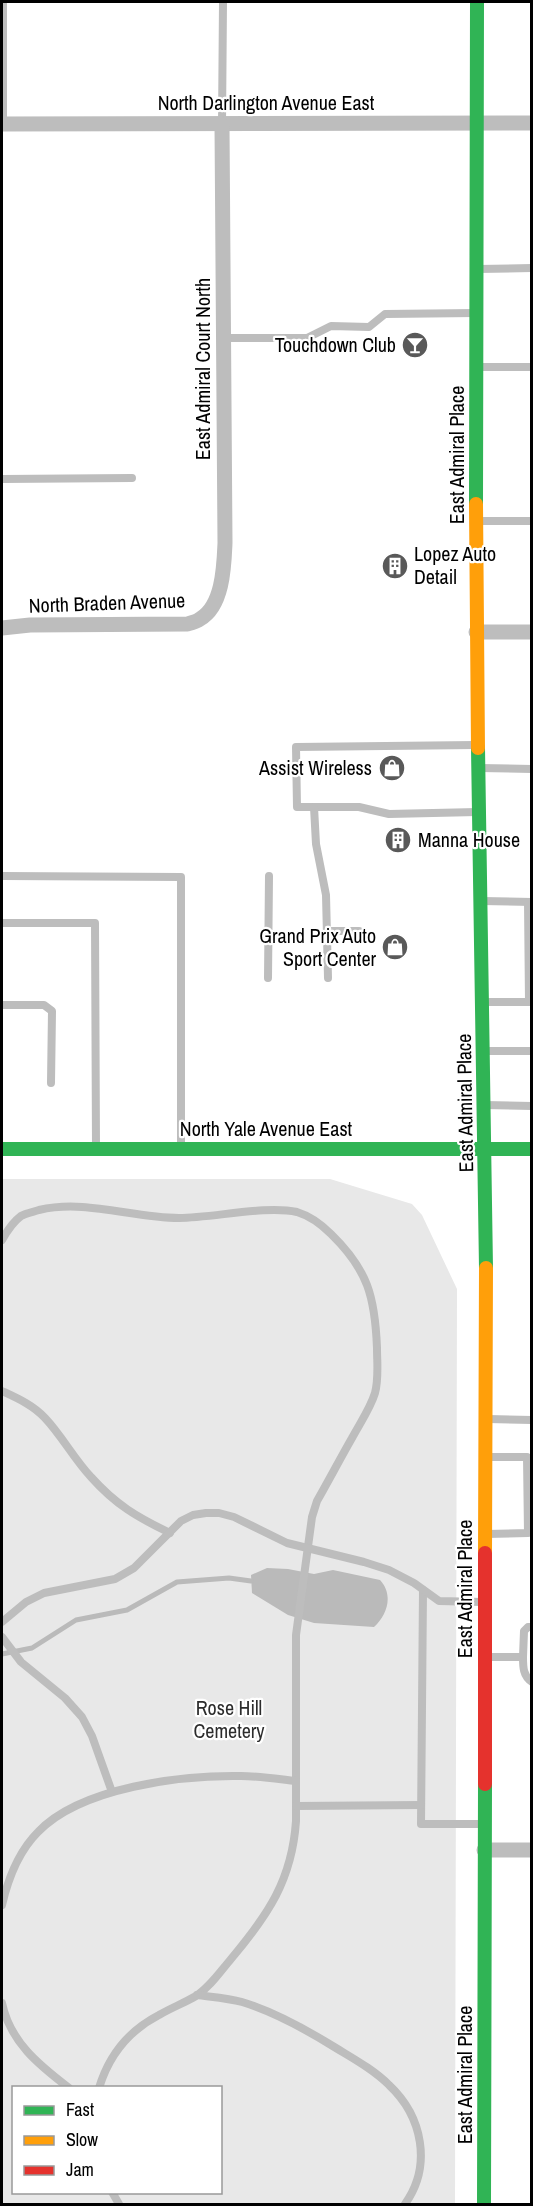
<svg xmlns="http://www.w3.org/2000/svg" width="533" height="2206" viewBox="0 0 533 2206" font-family="'Archivo Narrow',sans-serif">
	<style>
		.green { fill: #e8e8e8; fill-rule: evenodd }
		.water { fill: #bababa }
		.lines { fill: none; stroke-linecap: round; stroke-linejoin: round }
		.stream { stroke: #bababa; stroke-width: 5 }
		.lane { stroke: #bdbdbd; stroke-width: 8 }
		.street { stroke: #bdbdbd; stroke-width: 15 }
		.fast { stroke: #30b455; stroke-width: 14 }
		.slow { stroke: #ff9f0a; stroke-width: 14 }
		.jam { stroke: #e5322d; stroke-width: 14 }
		.labels { text-anchor: middle; stroke-width: 4.5; stroke-linejoin: round; paint-order: stroke }
		.street-label { font-size: 20px; fill: #000; stroke: #fff }
		.poi-label { font-size: 20px; fill: #000; stroke: #fff; text-anchor: end }
		.park-label { font-size: 20px; fill: #2c2c2c; stroke: #fff }
	</style>
	<rect width="100%" height="100%" fill="#fff"/>
	<path class="green" d="M2 1179H330L412 1204 422 1215 457 1289 455 2204H2ZM14 2088H220V2192H14Z"/>
	<path class="water" d="M267 1568 288 1569 314 1574 333 1570 380 1580C394 1595 387 1615 374 1627L314 1623 288 1615 252 1593 251 1575Z"/>
	<g class="lines">
		<polyline class="stream" points="2,1654 32,1648 76,1620 127,1610 177,1582 229,1578 251,1581"/>
		<g class="lane">
			<polyline points="3,124 3,2"/>
			<polyline points="222,124 223,2"/>
			<polyline points="478,269 532,268"/>
			<polyline points="223,338 307,338 331,326 369,327 385,314 475,313"/>
			<polyline points="479,367 532,367"/>
			<polyline points="2,479 132,478"/>
			<polyline points="479,521 532,521"/>
			<polyline points="475,745 296,747 297,807 359,807 389,814 477,812"/>
			<polyline points="479,768 532,769"/>
			<polyline points="314,807 316,844 326,895 328,978"/>
			<polyline points="2,876 181,877 181,1147"/>
			<polyline points="482,901 532,902"/>
			<polyline points="528,902 529,1002"/>
			<polyline points="2,923 95,923 96,1147"/>
			<polyline points="327,931 359,931"/>
			<polyline points="268,978 269,876"/>
			<polyline points="483,1002 532,1002"/>
			<polyline points="2,1005 44,1005 52,1011 51,1083"/>
			<polyline points="485,1051 532,1051"/>
			<polyline points="484,1105 532,1106"/>
			<path d="M2 1240C7 1231 13 1222 21 1216 26 1213 33 1212 39 1210 86 1199 132 1218 179 1218 213 1218 266 1205 297 1212 310 1216 321 1224 331 1234 368 1270 375 1297 377 1348 377 1363 379 1378 375 1393 370 1409 360 1423 352 1438 340 1459 329 1480 317 1501L312 1517 296 1635V1821C292 1880 268 1915 231 1959 220 1972 210 1987 196 1996 184 2003 171 2008 159 2015 128 2031 109 2055 99 2088"/>
			<path d="M2 1391C17 1398 33 1405 45 1418 62 1436 74 1459 91 1477 116 1505 137 1517 170 1533"/>
			<polyline points="488,1419 532,1420"/>
			<polyline points="486,1534 528,1533 527,1457 486,1457"/>
			<polyline points="423,1590 421,1824 483,1824"/>
			<polyline points="2,1622 26,1602 44,1593 115,1579 134,1568 181,1521 193,1515 206,1513 219,1513 234,1517 287,1543 364,1562 389,1570 414,1583 439,1601 483,1602"/>
			<polyline points="2,1637 21,1662 65,1698 82,1717 92,1736 112,1792"/>
			<path d="M487 1657H523C523 1667 523 1676 532 1682"/>
			<polyline points="523,1657 524,1631 528,1627 532,1627"/>
			<polyline points="296,1806 421,1805"/>
			<path d="M2 1905C8 1879 19 1851 38 1832 81 1787 182 1775 241 1776 259 1776 278 1779 296 1781"/>
			<path d="M197 1995C212 1997 228 1998 242 2002 275 2012 307 2030 336 2048 354 2059 374 2070 389 2085 423 2117 432 2166 405 2204"/>
			<path d="M2 2003C10 2042 39 2065 69 2088"/>
			<polyline points="112,2192 119,2204"/>
		</g>
		<g class="street">
			<polyline points="2,124 532,123"/>
			<path d="M2 628 30 625 187 624C191 623 196 622 200 619 223 606 224 566 225 543L222 125"/>
			<polyline points="476,632 532,632"/>
			<polyline points="484,1850 532,1850"/>
		</g>
		<g class="fast">
			<polyline points="476,504 477,2"/>
			<polyline points="478,748 486,1268"/>
			<polyline points="2,1149 532,1149"/>
			<polyline points="484,2204 485,1784"/>
		</g>
		<g class="slow">
			<polyline points="476,504 478,748"/>
			<polyline points="485,1553 486,1268"/>
		</g>
		<polyline class="jam" points="485,1784 485,1553"/>
	</g>
	<defs>
		<symbol id="bar-disc" viewBox="-11 -11 22 22"><circle r="9.5" fill="#595959" stroke="#fff"/><path d="M-6-5H6L.8 .8V4.5H3.5V6h-7V4.5H-.8V.8Z" fill="#fff"/></symbol>
		<symbol id="building-disc" viewBox="-11 -11 22 22"><circle r="9.5" fill="#595959" stroke="#fff"/><path d="M-4-6H4V6H1V3H-1V6H-4ZM-2.5-4.3h1.7v1.8h-1.7ZM.8-4.3h1.7v1.8H.8ZM-2.5-1h1.7V.8h-1.7ZM.8-1h1.7V.8H.8Z" fill="#fff"/></symbol>
		<symbol id="shop-disc" viewBox="-11 -11 22 22"><circle r="9.5" fill="#595959" stroke="#fff"/><path d="M-5-2.5h2.3a2.7 3.5 0 0 1 5.4 0H5L5.5 6h-11ZM-1.5-2.5h3a1.5 2.3 0 0 0-3 0Z" fill="#fff"/></symbol>
	</defs>
	<g fill-rule="evenodd">
		<use href="#bar-disc" x="400" y="330" width="30" height="30"/>
		<use href="#building-disc" x="380" y="551" width="30" height="30"/>
		<use href="#shop-disc" x="377" y="753" width="30" height="30"/>
		<use href="#building-disc" x="383" y="825" width="30" height="30"/>
		<use href="#shop-disc" x="380" y="932" width="30" height="30"/>
	</g>
	<g class="labels">
		<g class="street-label">
			<text x="266" y="110">North Darlington Avenue East</text>
			<text transform="translate(203 369) rotate(-90)" y="7">East Admiral Court North</text>
			<text transform="translate(457 455) rotate(-90)" y="7">East Admiral Place</text>
			<text transform="translate(107 603) rotate(-2)" y="7">North Braden Avenue</text>
			<text transform="translate(465 1103) rotate(-91)" y="7">East Admiral Place</text>
			<text x="266" y="1136">North Yale Avenue East</text>
			<text transform="translate(465 1589) rotate(-90)" y="7">East Admiral Place</text>
			<text transform="translate(465 2075) rotate(-90)" y="7">East Admiral Place</text>
		</g>
		<g class="poi-label">
			<text x="396" y="352">Touchdown Club</text>
			<text x="414" y="561" text-anchor="start">Lopez Auto<tspan x="414" dy="23">Detail</tspan></text>
			<text x="372" y="775">Assist Wireless</text>
			<text x="418" y="847" text-anchor="start">Manna House</text>
			<text x="376" y="943">Grand Prix Auto<tspan x="376" dy="23">Sport Center</tspan></text>
		</g>
		<g class="park-label">
			<text x="229" y="1715">Rose Hill<tspan x="229" dy="23">Cemetery</tspan></text>
		</g>
	</g>
	<rect width="533" height="2206" fill="none" stroke="#000000" stroke-width="6"/>
	<rect x="12" y="2086" width="210" height="108" fill="#ffffff" stroke="#999999" stroke-width="1.5"/>
	<rect x="24" y="2106" width="30" height="9" fill="#30b455" stroke="#999999" stroke-width="1.5"/>
	<text x="66" y="2116" font-size="18" fill="#000000">Fast</text>
	<rect x="24" y="2136" width="30" height="9" fill="#ff9f0a" stroke="#999999" stroke-width="1.5"/>
	<text x="66" y="2146" font-size="18" fill="#000000">Slow</text>
	<rect x="24" y="2166" width="30" height="9" fill="#e5322d" stroke="#999999" stroke-width="1.5"/>
	<text x="66" y="2176" font-size="18" fill="#000000">Jam</text>
</svg>
